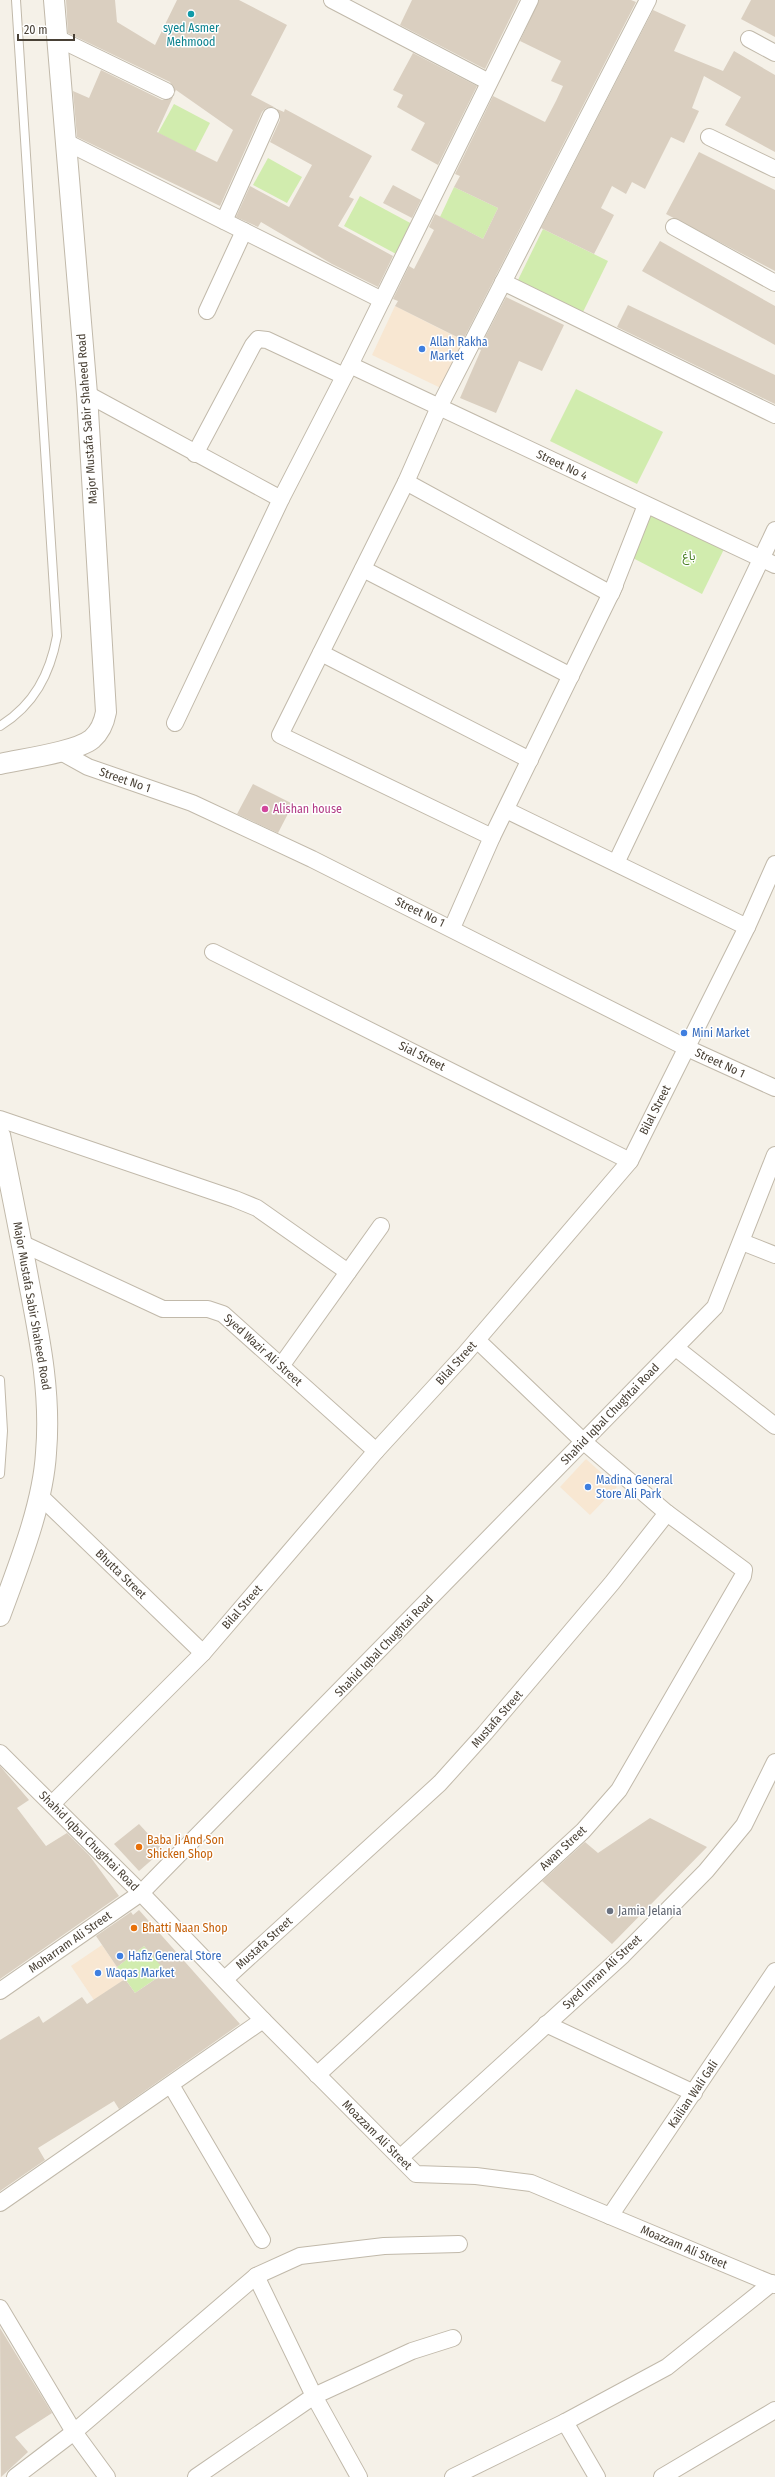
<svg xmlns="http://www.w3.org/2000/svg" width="775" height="2477" viewBox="0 0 775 2477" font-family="'Fira Sans Condensed','Noto Sans Arabic',sans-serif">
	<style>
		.commercial { fill: #f8e7d2 }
		.green { fill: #d1ecae }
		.building { fill: #dacfc0 }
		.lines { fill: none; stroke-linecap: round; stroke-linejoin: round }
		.service-casing { stroke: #c1b9aa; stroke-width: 10 }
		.minor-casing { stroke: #c1b9aa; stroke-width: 18 }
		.tertiary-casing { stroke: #c1b9aa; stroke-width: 22 }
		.service { stroke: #fff; stroke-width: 8 }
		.minor { stroke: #fff; stroke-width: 16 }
		.tertiary { stroke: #fff; stroke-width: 20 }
		.culture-dot { fill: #0f9aa8; stroke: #fff; stroke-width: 1.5 }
		.shop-dot { fill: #3f7fe0; stroke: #fff; stroke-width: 1.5 }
		.hotel-dot { fill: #d1479c; stroke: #fff; stroke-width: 1.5 }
		.food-dot { fill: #e8710a; stroke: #fff; stroke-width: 1.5 }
		.worship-dot { fill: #6b7280; stroke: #fff; stroke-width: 1.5 }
		.labels { text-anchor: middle; stroke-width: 3; stroke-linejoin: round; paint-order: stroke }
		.culture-label { font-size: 12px; fill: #0d838f; stroke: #fff }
		.shop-label { font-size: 12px; fill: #366cbe; stroke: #fff; text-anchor: start }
		.street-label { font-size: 12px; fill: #494136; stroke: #fff }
		.park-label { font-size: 12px; fill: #497f25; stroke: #fff }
		.hotel-label { font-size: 12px; fill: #b23c85; stroke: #fff; text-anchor: start }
		.food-label { font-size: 12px; fill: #c56008; stroke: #fff; text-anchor: start }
		.worship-label { font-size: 12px; fill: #5b616d; stroke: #fff; text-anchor: start }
	</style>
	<rect width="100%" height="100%" fill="#f5f1e8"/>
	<g class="commercial">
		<polygon points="395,306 468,343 449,392 372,355"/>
		<polygon points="586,1459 617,1487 590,1515 560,1487"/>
		<polygon points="102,1945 125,1979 94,2000 71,1966"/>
	</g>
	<g class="green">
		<polygon points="174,104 210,123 195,152 158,133"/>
		<polygon points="268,158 302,177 287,203 253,185"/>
		<polygon points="454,187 498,208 483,239 440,217"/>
		<polygon points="360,196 414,225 398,255 344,226"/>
		<polygon points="543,229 608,261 583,312 518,280"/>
		<polygon points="576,389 663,432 637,484 550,441"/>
		<polygon points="646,505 727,543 702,594 629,556"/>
		<polygon points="144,1946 167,1971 135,1993 117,1967"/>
	</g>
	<g class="building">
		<polygon points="66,0 115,0 117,22 155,45 177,0 239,0 287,25 251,95 274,107 266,108 262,112 220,206 77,137 73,91 89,98 101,70 162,100 167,100 173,97 157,132 217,162 233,130 176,90 175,92 170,82 68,33"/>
		<polygon points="412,0 519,0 485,69 400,25"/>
		<polygon points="539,0 631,0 636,2 463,340 395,306 398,301 393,299 409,266 414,269 434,230 429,227 435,214 483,239 498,208 454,187 460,176 455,174 493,96 545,122 556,101 563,86 551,81 561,61 520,41"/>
		<polygon points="751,0 775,0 775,37 741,19"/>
		<polygon points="653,10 686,25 674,51 723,71 734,51 775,75 775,152 725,125 741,97 704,76 692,108 699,111 684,143 671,137 645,189 632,182 626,194 612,186 601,208 614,215 594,254 541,228"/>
		<polygon points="413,53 477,86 438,165 411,150 425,123 397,107 403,95 393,90"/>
		<polygon points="277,109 284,112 285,109 372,156 349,197 354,199 338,226 393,256 378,287 332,264 261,222 258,227 236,217 250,186 289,207 312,165 270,142 280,120 280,115"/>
		<polygon points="699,152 775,190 775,271 666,214"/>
		<polygon points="393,185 421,200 412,218 383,203"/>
		<polygon points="660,241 775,306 775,345 642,271"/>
		<polygon points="506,297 564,325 542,371 519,361 496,413 460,398 481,350 479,349"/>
		<polygon points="628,305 775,375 775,404 617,327"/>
		<polygon points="253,784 293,804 278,833 237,814"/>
		<polygon points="0,1766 29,1800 17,1808 46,1846 67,1833 89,1855 119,1896 0,1979"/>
		<polygon points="650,1818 707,1847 612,1944 542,1881 585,1842 598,1853"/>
		<polygon points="139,1824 163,1850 139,1871 114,1844"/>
		<polygon points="139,1910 240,2024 119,2109 114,2101 38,2148 45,2160 0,2191 0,2040 39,2016 43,2023 82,1997 87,2004 125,1979 135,1993 166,1972 144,1946 117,1967 96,1936 131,1912 133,1915"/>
		<polygon points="0,2328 52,2413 15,2437 28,2452 1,2477"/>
	</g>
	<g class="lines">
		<defs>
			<g id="service">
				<path d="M0 726C34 705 50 674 57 636L16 0"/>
				<polyline points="0,1380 3,1431 0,1474"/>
			</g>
			<g id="minor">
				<polyline points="332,0 489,82"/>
				<polyline points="57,38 166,91"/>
				<polyline points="749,39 775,53"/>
				<polyline points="709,137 775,169"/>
				<polyline points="66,142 382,300"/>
				<polyline points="224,221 271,116"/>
				<polyline points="674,227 775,283"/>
				<polyline points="503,282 775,415"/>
				<polyline points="207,311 244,231"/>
				<polyline points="350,365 775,565"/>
				<polyline points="87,394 281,499 350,365 530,0"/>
				<polyline points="195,454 253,345 258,339 267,340 344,376"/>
				<polyline points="406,482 611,594 646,505"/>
				<polyline points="363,569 571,676"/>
				<polyline points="321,653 530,760"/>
				<polyline points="175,723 281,499"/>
				<polyline points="59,751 88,767 192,803 312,859 687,1048 775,1088"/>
				<polyline points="506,810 747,927"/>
				<polyline points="492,837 615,585"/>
				<polyline points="616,863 775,530"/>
				<polyline points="452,928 492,837 280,735 406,482 439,407 648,0"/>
				<polyline points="213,952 630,1161"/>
				<polyline points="0,1119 235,1199 257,1208 348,1272"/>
				<polyline points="742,1242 775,1255"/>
				<polyline points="21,1243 163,1309 208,1309 223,1314 376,1451"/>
				<polyline points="676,1348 775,1426"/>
				<polyline points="281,1366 381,1226"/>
				<polyline points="39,1495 203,1653"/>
				<polyline points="0,1753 141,1893 715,1307 775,1155"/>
				<polyline points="52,1804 203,1653 376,1451 464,1355 630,1161 747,927 775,864"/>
				<polyline points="225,1979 440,1783 485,1733 612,1583 667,1513 584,1442 477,1340"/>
				<polyline points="0,1991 141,1893 263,2020 416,2174 476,2176 531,2183 775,2285"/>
				<polyline points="546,2024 694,2093"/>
				<polyline points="317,2075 583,1831 619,1790 743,1576 744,1570 667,1513"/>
				<polyline points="171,2085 262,2240"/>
				<polyline points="401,2157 623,1955 706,1871 744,1825 775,1762"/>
				<polyline points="0,2203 263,2020"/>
				<polyline points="610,2216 775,1971"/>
				<polyline points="256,2276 314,2396 359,2477"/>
				<polyline points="0,2308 74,2432 107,2477"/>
				<polyline points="565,2422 597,2477"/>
				<polyline points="15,2477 74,2432 256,2276 300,2256 384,2246 459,2244"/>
				<polyline points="196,2477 314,2396 412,2351 453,2338"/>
				<polyline points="453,2477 565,2422 667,2367 772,2283"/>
				<polyline points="662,2477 775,2410"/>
			</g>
			<g id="tertiary">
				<path d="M0 764C22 759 76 752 92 739 100 732 104 723 106 712L87 394 54 0"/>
				<path d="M0 1135C10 1184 20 1234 29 1283 40 1340 51 1395 46 1453 43 1505 18 1567 0 1616"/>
			</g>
		</defs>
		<use href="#service" class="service-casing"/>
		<use href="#minor" class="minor-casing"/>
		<use href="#tertiary" class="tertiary-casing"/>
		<use href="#service" class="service"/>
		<use href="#minor" class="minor"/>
		<use href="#tertiary" class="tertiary"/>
	</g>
	<circle class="culture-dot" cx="191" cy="14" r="4"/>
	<g class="shop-dot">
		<circle cx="422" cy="349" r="4"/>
		<circle cx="684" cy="1033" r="4"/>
		<circle cx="588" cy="1487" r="4"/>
		<circle cx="120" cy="1956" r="4"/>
		<circle cx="98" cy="1973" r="4"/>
	</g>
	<circle class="hotel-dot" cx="265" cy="809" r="4"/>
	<g class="food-dot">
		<circle cx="139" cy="1847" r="4"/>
		<circle cx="134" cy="1928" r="4"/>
	</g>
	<circle class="worship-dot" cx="610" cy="1911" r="4"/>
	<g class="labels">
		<g class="culture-label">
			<text x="191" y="32">syed Asmer<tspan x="191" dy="14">Mehmood</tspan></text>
		</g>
		<g class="shop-label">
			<text x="430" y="346">Allah Rakha<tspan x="430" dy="14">Market</tspan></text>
			<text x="692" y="1037">Mini Market</text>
			<text x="596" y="1484">Madina General<tspan x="596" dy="14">Store Ali Park</tspan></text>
			<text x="128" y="1960">Hafiz General Store</text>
			<text x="106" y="1977">Waqas Market</text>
		</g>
		<g class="street-label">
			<text transform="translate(87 419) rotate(-94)" y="4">Major Mustafa Sabir Shaheed Road</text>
			<text transform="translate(562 465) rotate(25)" y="4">Street No 4</text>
			<text transform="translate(125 780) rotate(19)" y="4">Street No 1</text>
			<text transform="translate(420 912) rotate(26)" y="4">Street No 1</text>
			<text transform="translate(422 1056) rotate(27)" y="4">Sial Street</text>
			<text transform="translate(720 1063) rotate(25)" y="4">Street No 1</text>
			<text transform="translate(655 1110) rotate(-63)" y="4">Bilal Street</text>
			<text transform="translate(32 1306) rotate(80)" y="4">Major Mustafa Sabir Shaheed Road</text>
			<text transform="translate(263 1350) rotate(42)" y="4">Syed Wazir Ali Street</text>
			<text transform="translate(456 1363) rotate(-48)" y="4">Bilal Street</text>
			<text transform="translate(610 1414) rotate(-46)" y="4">Shahid Iqbal Chughtai Road</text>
			<text transform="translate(121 1574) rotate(44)" y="4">Bhutta Street</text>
			<text transform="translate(242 1607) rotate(-49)" y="4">Bilal Street</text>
			<text transform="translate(384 1646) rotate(-46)" y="4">Shahid Iqbal Chughtai Road</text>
			<text transform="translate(497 1719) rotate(-49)" y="4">Mustafa Street</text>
			<text transform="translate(89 1841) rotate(45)" y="4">Shahid Iqbal Chughtai Road</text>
			<text transform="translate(563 1848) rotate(-43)" y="4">Awan Street</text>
			<text transform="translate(70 1942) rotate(-35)" y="4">Moharram Ali Street</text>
			<text transform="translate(264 1943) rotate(-42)" y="4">Mustafa Street</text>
			<text transform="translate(602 1972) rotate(-43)" y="4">Syed Imran Ali Street</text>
			<text transform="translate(693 2094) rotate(-56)" y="4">Kailian Wali Gali</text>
			<text transform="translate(377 2135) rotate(45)" y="4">Moazzam Ali Street</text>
			<text transform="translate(684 2247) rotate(23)" y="4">Moazzam Ali Street</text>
		</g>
		<g class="park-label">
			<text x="689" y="560">باغ</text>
		</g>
		<g class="hotel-label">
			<text x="273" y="813">Alishan house</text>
		</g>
		<g class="food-label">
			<text x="147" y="1844">Baba Ji And Son<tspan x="147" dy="14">Shicken Shop</tspan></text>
			<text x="142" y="1932">Bhatti Naan Shop</text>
		</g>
		<g class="worship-label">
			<text x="618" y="1915">Jamia Jelania</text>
		</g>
	</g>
	<path d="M18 34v6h56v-6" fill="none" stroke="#494136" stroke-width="2"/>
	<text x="24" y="34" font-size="12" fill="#494136" stroke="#ffffff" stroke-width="3" paint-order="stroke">20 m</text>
</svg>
